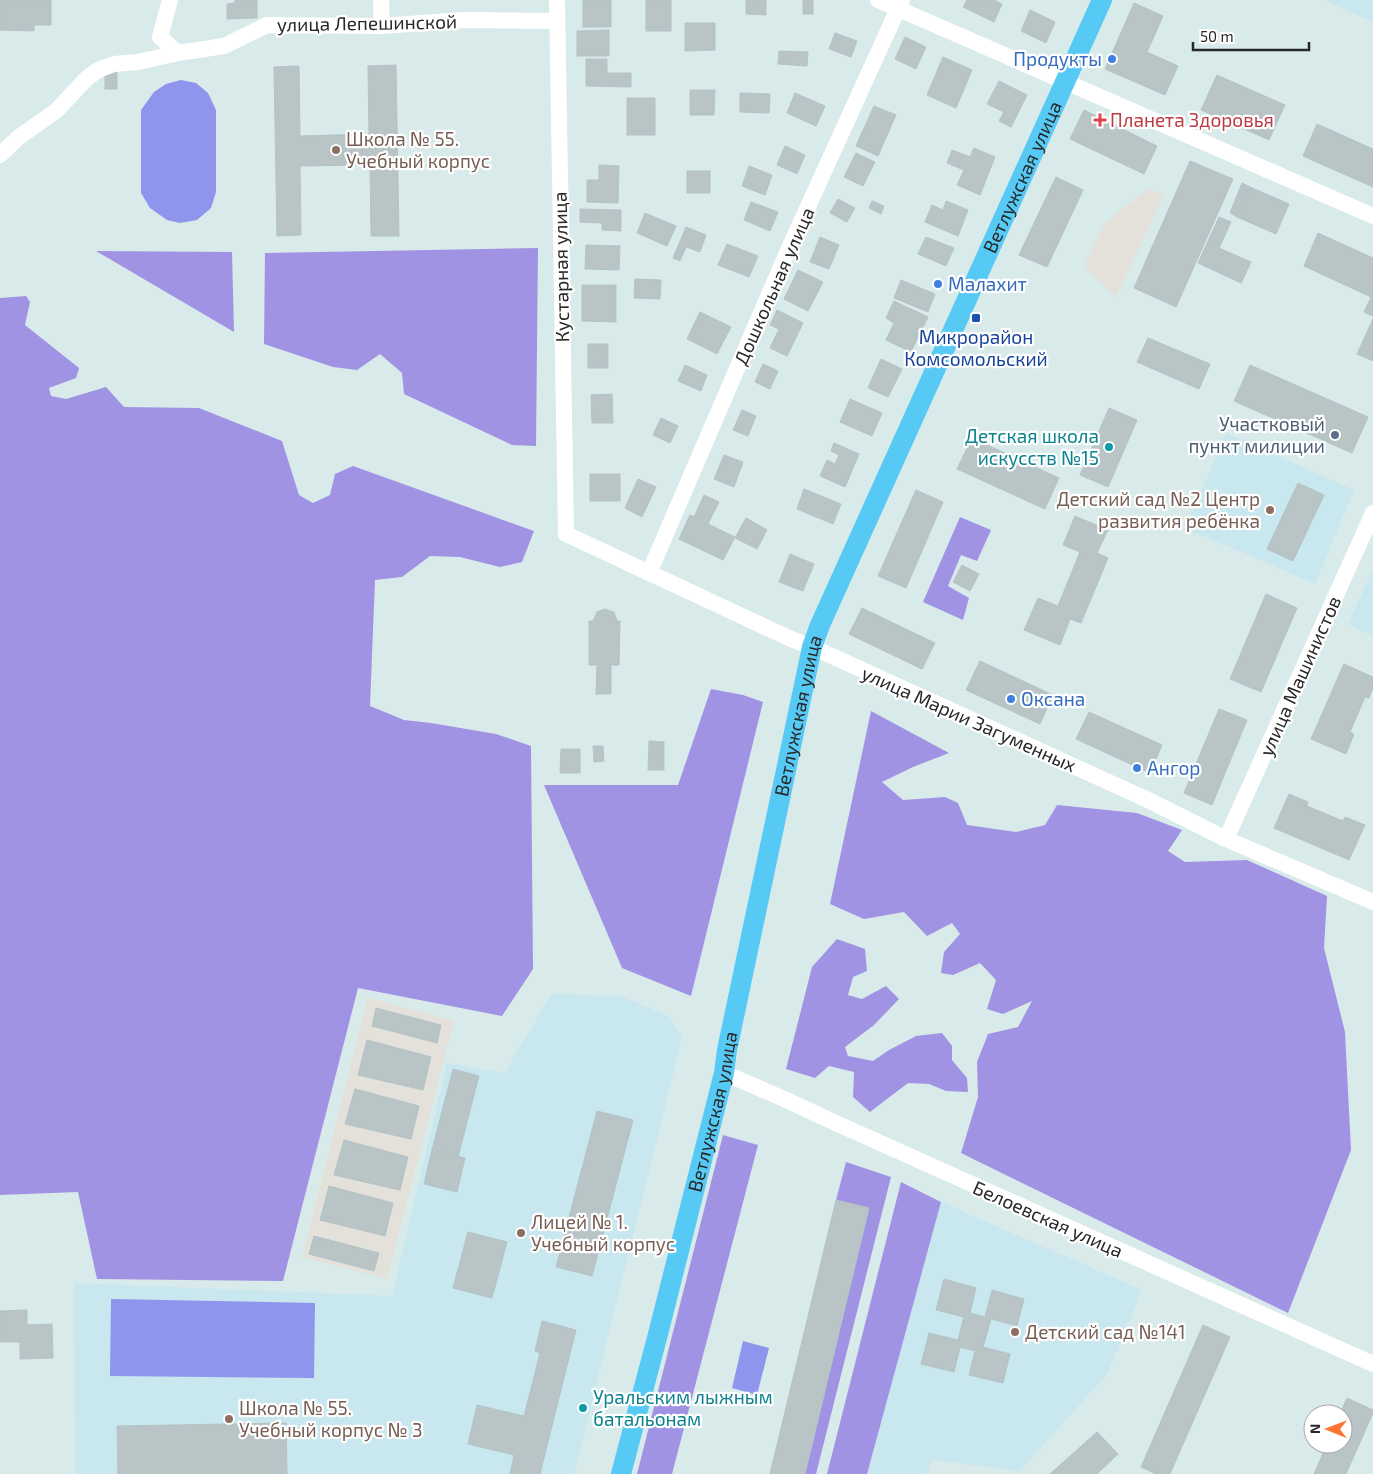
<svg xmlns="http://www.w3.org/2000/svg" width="1373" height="1474" viewBox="0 0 1373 1474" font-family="'Exo 2',sans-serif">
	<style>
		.industrial { fill: #e3e1da }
		.education { fill: #c8e7ee }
		.green { fill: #a193e4 }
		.pitch { fill: #8f95ec }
		.building { fill: #b9c4c6; stroke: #b3c3c6 }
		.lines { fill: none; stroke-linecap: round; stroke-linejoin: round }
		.minor { stroke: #fff; stroke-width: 16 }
		.major { stroke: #56c9f4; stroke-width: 20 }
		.shop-dot { fill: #3f7fe0; stroke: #fff; stroke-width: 2 }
		.health-dot { fill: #e0444e; stroke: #fff; stroke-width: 2 }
		.education-dot { fill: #8d6e63; stroke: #fff; stroke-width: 2 }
		.transit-dot { fill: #1a4fb4; stroke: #fff; stroke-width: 2 }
		.service-dot { fill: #5c6f8a; stroke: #fff; stroke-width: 2 }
		.culture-dot { fill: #0f9aa8; stroke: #fff; stroke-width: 2 }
		.labels { text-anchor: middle; stroke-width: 4.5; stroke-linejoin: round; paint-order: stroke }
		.street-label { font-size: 19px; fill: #282828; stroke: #fff }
		.shop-label { font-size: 19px; fill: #366cbe; stroke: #fff; text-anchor: start }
		.health-label { font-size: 19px; fill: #be3a42; stroke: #fff; text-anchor: start }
		.education-label { font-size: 19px; fill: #785e54; stroke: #fff; text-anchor: start }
		.transit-label { font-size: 19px; fill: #164399; stroke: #fff }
		.service-label { font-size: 19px; fill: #4e5e75; stroke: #fff; text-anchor: end }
		.culture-label { font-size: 19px; fill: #0d838f; stroke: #fff; text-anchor: end }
	</style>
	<rect width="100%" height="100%" fill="#d9eaeb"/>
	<g class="industrial">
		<polygon points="1150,189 1164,195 1116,297 1084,266 1104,224 1123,208"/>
		<polygon points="368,998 454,1021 387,1279 302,1257"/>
	</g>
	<g class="education">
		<polygon points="1324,0 1373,0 1373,22"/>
		<polygon points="1226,433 1354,490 1315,584 1228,546 1185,529"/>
		<polygon points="1373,569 1373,636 1348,624"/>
		<polygon points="552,994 621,996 670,1017 682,1038 574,1474 75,1474 74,1283 392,1296 447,1063 504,1073"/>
		<polygon points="941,1202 1142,1290 1107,1374 1020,1471 932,1460 927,1474 867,1474"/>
	</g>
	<g class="green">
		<polygon points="538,248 536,446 512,445 404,394 402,373 380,354 357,370 333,367 264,344 265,253"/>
		<polygon points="96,251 232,252 234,332"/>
		<polygon points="26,296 30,302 25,325 79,368 76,378 49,388 51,396 66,399 106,387 124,407 199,408 282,441 299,495 313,503 330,495 335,474 353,466 534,531 522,562 500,567 460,557 430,556 402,577 375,580 370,706 404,720 431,723 496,734 531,746 533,969 502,1016 358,988 283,1281 97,1279 78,1192 0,1195 0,298"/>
		<polygon points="960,517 991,530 977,561 961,555 948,586 969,598 963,620 923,602"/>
		<polygon points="711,689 743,695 763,702 691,996 622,968 544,785 678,785"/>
		<polygon points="871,711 949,753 913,767 882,782 903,800 945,797 958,803 967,825 1016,832 1045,825 1057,805 1137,813 1182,830 1168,851 1185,862 1247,860 1327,896 1324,948 1345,1032 1351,1150 1288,1313 961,1153 978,1097 977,1062 988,1034 1018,1027 1032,1001 1003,1014 987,1009 996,980 980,963 953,975 941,973 944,952 960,934 952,923 927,936 904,912 864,919 830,904"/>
		<polygon points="837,939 865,949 867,971 853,977 848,995 862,999 886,986 899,999 874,1025 845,1047 848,1056 873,1061 889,1050 916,1036 942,1033 952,1046 952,1060 967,1078 968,1092 946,1091 929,1084 908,1083 870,1112 853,1097 854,1072 829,1066 815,1078 786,1069 812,967"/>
		<polygon points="723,1135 758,1145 672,1474 637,1474"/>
		<polygon points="846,1162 891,1177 816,1474 805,1474 869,1208 836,1200"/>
		<polygon points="901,1182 941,1202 867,1474 827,1474"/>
	</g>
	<g class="pitch">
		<polygon points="181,80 196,83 208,93 216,110 216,192 211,208 197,220 180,223 167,220 150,208 141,193 141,110 154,92 166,84"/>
		<polygon points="111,1299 315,1303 314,1378 110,1376"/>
		<polygon points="743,1341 769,1348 757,1395 732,1388"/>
	</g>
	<g class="building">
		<polygon points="0,0 51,0 51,25 34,25 34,31 0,30"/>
		<polygon points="235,0 257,0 257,18 227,19 227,4 235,3"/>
		<rect x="583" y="0" width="28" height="27"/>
		<rect x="646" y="0" width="25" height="31"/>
		<polygon points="746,0 766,0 766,15 746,14"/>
		<rect x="803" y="0" width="10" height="14"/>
		<polygon points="967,0 994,0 1002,4 994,22 963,7"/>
		<polygon points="1134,3 1163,16 1147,52 1178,66 1165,95 1105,69"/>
		<polygon points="1030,10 1055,22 1046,43 1021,31"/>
		<polygon points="685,23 715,23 715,50 685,51"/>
		<polygon points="609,30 609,56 577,56 577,31"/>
		<polygon points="835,33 857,41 851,57 829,49"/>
		<polygon points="905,37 926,47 916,69 895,59"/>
		<polygon points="779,51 808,52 807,66 778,64"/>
		<polygon points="943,57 972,70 956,108 927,95"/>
		<polygon points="586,59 607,59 607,73 631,73 631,87 586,86"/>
		<polygon points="396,65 399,236 371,236 370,165 300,166 301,235 277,236 274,67 299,66 300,136 369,134 368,66"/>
		<rect x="105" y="70" width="12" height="19"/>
		<polygon points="1217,75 1285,105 1269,140 1201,110"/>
		<polygon points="999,81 1027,95 1011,127 999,121 1004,112 987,104"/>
		<polygon points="690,90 715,90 714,115 690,115"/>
		<polygon points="740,93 770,94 769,113 740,112"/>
		<polygon points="795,93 825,106 816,126 787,113"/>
		<rect x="627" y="98" width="28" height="37"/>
		<polygon points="874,106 896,115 878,156 856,146"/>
		<polygon points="1084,110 1157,146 1144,174 1070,139"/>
		<polygon points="1317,124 1373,149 1373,187 1303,156"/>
		<polygon points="785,146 805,155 797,174 777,165"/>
		<polygon points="974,148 995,157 980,195 957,185 964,170 947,163 952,150 970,157"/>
		<polygon points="856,153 875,162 863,186 844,177"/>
		<polygon points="1190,161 1233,179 1176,307 1134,288"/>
		<polygon points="599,165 619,166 618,203 587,202 587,180 599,180"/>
		<polygon points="749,166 772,175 765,195 742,186"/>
		<rect x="687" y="171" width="23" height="22"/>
		<polygon points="1056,177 1083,190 1047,267 1019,255"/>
		<polygon points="1242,183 1250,187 1237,217 1230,213"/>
		<polygon points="1250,187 1289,204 1276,234 1237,217"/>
		<polygon points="838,199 855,208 847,222 830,213"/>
		<polygon points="872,201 884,206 881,214 869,208"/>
		<polygon points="946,201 968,210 958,236 925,222 932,205 943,210"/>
		<polygon points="751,202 778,212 770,231 744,220"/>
		<polygon points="580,209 621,210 621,231 602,230 602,223 580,222"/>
		<polygon points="645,213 676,226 667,246 637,233"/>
		<polygon points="1219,217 1231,222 1219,248 1251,262 1241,283 1198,263"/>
		<polygon points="686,227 706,235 700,252 686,247 680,261 673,258"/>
		<polygon points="1318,233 1373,258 1373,316 1364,312 1371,297 1304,266"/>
		<polygon points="820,237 839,245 829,269 810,262"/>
		<polygon points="926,237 954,248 946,266 918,254"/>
		<polygon points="727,244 758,256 749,277 718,265"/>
		<polygon points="586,245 620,246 619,270 585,269"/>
		<polygon points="798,270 823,282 808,311 784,299"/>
		<polygon points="635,279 661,280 660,299 634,298"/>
		<polygon points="901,280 935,294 928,312 894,298"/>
		<polygon points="582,285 616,285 616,322 582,321"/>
		<polygon points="894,301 928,317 911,352 886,340 894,323 886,318"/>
		<polygon points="777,310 803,323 787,356 770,348 779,329 770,325"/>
		<polygon points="700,312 731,327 717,354 687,339"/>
		<polygon points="1373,319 1373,361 1357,354"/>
		<polygon points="1148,338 1210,364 1199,389 1137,362"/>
		<rect x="588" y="344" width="20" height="24"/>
		<polygon points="881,359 902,369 888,397 868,388"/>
		<polygon points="763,364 778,371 770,389 755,382"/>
		<polygon points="685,365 707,375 701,391 678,381"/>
		<polygon points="1250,365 1368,417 1352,453 1234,401"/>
		<polygon points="612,394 613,423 592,423 591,395"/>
		<polygon points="850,399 882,413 872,436 840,422"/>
		<polygon points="1109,408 1137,420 1108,487 1080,475"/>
		<polygon points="742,410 756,416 748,436 733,430"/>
		<polygon points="661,418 678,426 670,443 653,435"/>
		<polygon points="972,438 1059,478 1045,509 957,469"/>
		<polygon points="834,443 859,454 845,487 820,476 827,460 835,464 839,455 831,451"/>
		<polygon points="724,455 743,462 734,487 714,479"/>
		<rect x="590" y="474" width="30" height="27"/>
		<polygon points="638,479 656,487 642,517 625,508"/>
		<polygon points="1298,483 1324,495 1293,561 1267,549"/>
		<polygon points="804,489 841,504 833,524 797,509"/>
		<polygon points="916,490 943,502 906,588 878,576"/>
		<polygon points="704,495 719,502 708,524 735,537 723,560 679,539 690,515 694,517"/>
		<polygon points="1075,516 1108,530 1097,553 1108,558 1081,623 1070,619 1060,645 1024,630 1038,598 1058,606 1080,552 1063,545"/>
		<polygon points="746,518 767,530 757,549 735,538"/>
		<polygon points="790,554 814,564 803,591 779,582"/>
		<polygon points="962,565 979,574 970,591 953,582"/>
		<polygon points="1266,594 1297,608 1261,692 1230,679"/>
		<polygon points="862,608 935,643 922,669 849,634"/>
		<polygon points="605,609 614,612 617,621 620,621 619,665 611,665 611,694 596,694 597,665 589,665 589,621 593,621 597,612"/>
		<polygon points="980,661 1053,695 1040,724 966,690"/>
		<polygon points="1344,664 1373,677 1373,688 1369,698 1365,697 1350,732 1354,734 1346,754 1311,739"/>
		<polygon points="1219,709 1247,720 1212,805 1184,793"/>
		<polygon points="1089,712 1162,745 1150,773 1076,739"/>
		<polygon points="649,741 664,742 664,770 648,770"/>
		<polygon points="593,746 603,746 604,761 594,762"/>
		<polygon points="561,749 580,749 580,773 560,773"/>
		<polygon points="1289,794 1308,802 1307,806 1343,821 1345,817 1365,825 1349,860 1274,828"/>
		<polygon points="376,1008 441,1025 437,1043 372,1026"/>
		<polygon points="367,1040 431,1057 423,1090 358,1075"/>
		<polygon points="453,1069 479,1076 458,1157 432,1150"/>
		<polygon points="355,1089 419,1106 411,1139 345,1124"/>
		<polygon points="597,1111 633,1120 592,1276 556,1267"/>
		<polygon points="344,1140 408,1157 400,1190 334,1175"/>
		<polygon points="432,1150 465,1158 457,1192 424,1184"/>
		<polygon points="329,1186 393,1203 385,1236 320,1220"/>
		<polygon points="836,1200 869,1208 805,1474 770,1474"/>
		<polygon points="468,1232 507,1242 492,1298 453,1288"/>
		<polygon points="314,1236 379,1253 374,1271 309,1254"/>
		<polygon points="944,1279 976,1288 970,1313 985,1317 992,1290 1024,1299 1017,1326 991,1319 983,1347 1010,1354 1003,1383 969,1375 975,1351 960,1347 954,1372 921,1364 929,1333 958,1340 964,1317 936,1310"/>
		<polygon points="27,1310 27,1325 52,1324 53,1358 20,1359 20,1342 0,1342 0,1311"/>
		<polygon points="542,1321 576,1330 540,1474 510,1474 514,1455 468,1444 477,1405 524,1416 540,1353 535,1351"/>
		<polygon points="1203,1325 1230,1337 1170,1474 1156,1474 1141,1467"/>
		<polygon points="1347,1398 1373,1410 1373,1413 1346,1474 1314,1474 1327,1444 1343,1444 1343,1414 1340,1414"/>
		<polygon points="286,1423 287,1474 118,1474 117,1426"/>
		<polygon points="1097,1432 1118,1454 1097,1474 1050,1474"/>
	</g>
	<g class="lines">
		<g class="minor">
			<polyline points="170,0 160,37 178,53 224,46 267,25 382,26 464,20 557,21"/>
			<polyline points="381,0 382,26"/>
			<polyline points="557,0 566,534 791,639 812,647 1148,800 1226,839 1373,902"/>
			<polyline points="878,0 1373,216"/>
			<polyline points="0,155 19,137 56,111 86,79 98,70 114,64 138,62 178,53"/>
			<polyline points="649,573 786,255 902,0"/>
			<polyline points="1226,839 1373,513"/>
			<polyline points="724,1073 782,1098 838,1124 1373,1364"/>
		</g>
		<path class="major" id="s1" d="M621 1474 658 1334 724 1073 727 1050 812 647 820 625 1102 0"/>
	</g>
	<g class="shop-dot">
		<circle cx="1112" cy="59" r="5"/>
		<circle cx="938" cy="284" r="5"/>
		<circle cx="1011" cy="699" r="5"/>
		<circle cx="1137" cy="768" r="5"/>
	</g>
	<path class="health-dot" d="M1097.5 112.5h5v5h5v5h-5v5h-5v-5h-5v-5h5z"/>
	<g class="education-dot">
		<circle cx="336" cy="150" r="5"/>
		<circle cx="1270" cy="510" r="5"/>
		<circle cx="521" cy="1233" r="5"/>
		<circle cx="1015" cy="1332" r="5"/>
		<circle cx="229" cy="1419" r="5"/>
	</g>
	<rect class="transit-dot" x="971" y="313" width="10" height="10" rx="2.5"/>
	<circle class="service-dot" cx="1335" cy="435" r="5"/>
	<g class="culture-dot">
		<circle cx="1109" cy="447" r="5"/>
		<circle cx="583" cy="1408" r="5"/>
	</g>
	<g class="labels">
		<g class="street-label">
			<text transform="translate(367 23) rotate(-1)" y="7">улица Лепешинской</text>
			<text dy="7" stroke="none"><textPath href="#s1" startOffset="1364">Ветлужская улица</textPath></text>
			<text transform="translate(561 267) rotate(-91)" y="7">Кустарная улица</text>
			<text transform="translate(774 286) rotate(-66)" y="7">Дошкольная улица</text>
			<text transform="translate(1300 676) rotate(-66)" y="7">улица Машинистов</text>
			<text dy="7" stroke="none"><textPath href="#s1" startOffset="779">Ветлужская улица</textPath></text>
			<text transform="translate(969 719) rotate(24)" y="7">улица Марии Загуменных</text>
			<text dy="7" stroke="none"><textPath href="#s1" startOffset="374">Ветлужская улица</textPath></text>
			<text transform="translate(1048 1219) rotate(24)" y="7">Белоевская улица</text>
		</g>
		<g class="shop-label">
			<text x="1102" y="66" text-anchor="end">Продукты</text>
			<text x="948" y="291">Малахит</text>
			<text x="1021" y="706">Оксана</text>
			<text x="1147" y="775">Ангор</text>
		</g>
		<g class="health-label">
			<text x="1110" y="127">Планета Здоровья</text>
		</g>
		<g class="education-label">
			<text x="346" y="146">Школа № 55.<tspan x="346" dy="22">Учебный корпус</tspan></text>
			<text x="1260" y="506" text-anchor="end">Детский сад №2 Центр<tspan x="1260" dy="22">развития ребёнка</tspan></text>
			<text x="531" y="1229">Лицей № 1.<tspan x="531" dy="22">Учебный корпус</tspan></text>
			<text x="1025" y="1339">Детский сад №141</text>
			<text x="239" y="1415">Школа № 55.<tspan x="239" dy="22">Учебный корпус № 3</tspan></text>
		</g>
		<g class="transit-label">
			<text x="976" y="344">Микрорайон<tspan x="976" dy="22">Комсомольский</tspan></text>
		</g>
		<g class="service-label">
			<text x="1325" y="431">Участковый<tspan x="1325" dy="22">пункт милиции</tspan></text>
		</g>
		<g class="culture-label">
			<text x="1099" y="443">Детская школа<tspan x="1099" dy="22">искусств №15</tspan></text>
			<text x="593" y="1404" text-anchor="start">Уральским лыжным<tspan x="593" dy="22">батальонам</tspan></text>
		</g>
	</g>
	<g transform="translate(1328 1429) rotate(271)"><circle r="24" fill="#ffffff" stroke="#a9a9a9"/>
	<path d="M0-4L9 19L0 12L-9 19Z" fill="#fe7433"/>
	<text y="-8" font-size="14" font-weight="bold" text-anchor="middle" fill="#282828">N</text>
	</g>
	<path d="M1193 42v8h116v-8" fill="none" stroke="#282828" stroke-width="2.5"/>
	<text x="1200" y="42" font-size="15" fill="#282828" stroke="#ffffff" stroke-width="4" paint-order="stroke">50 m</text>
</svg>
